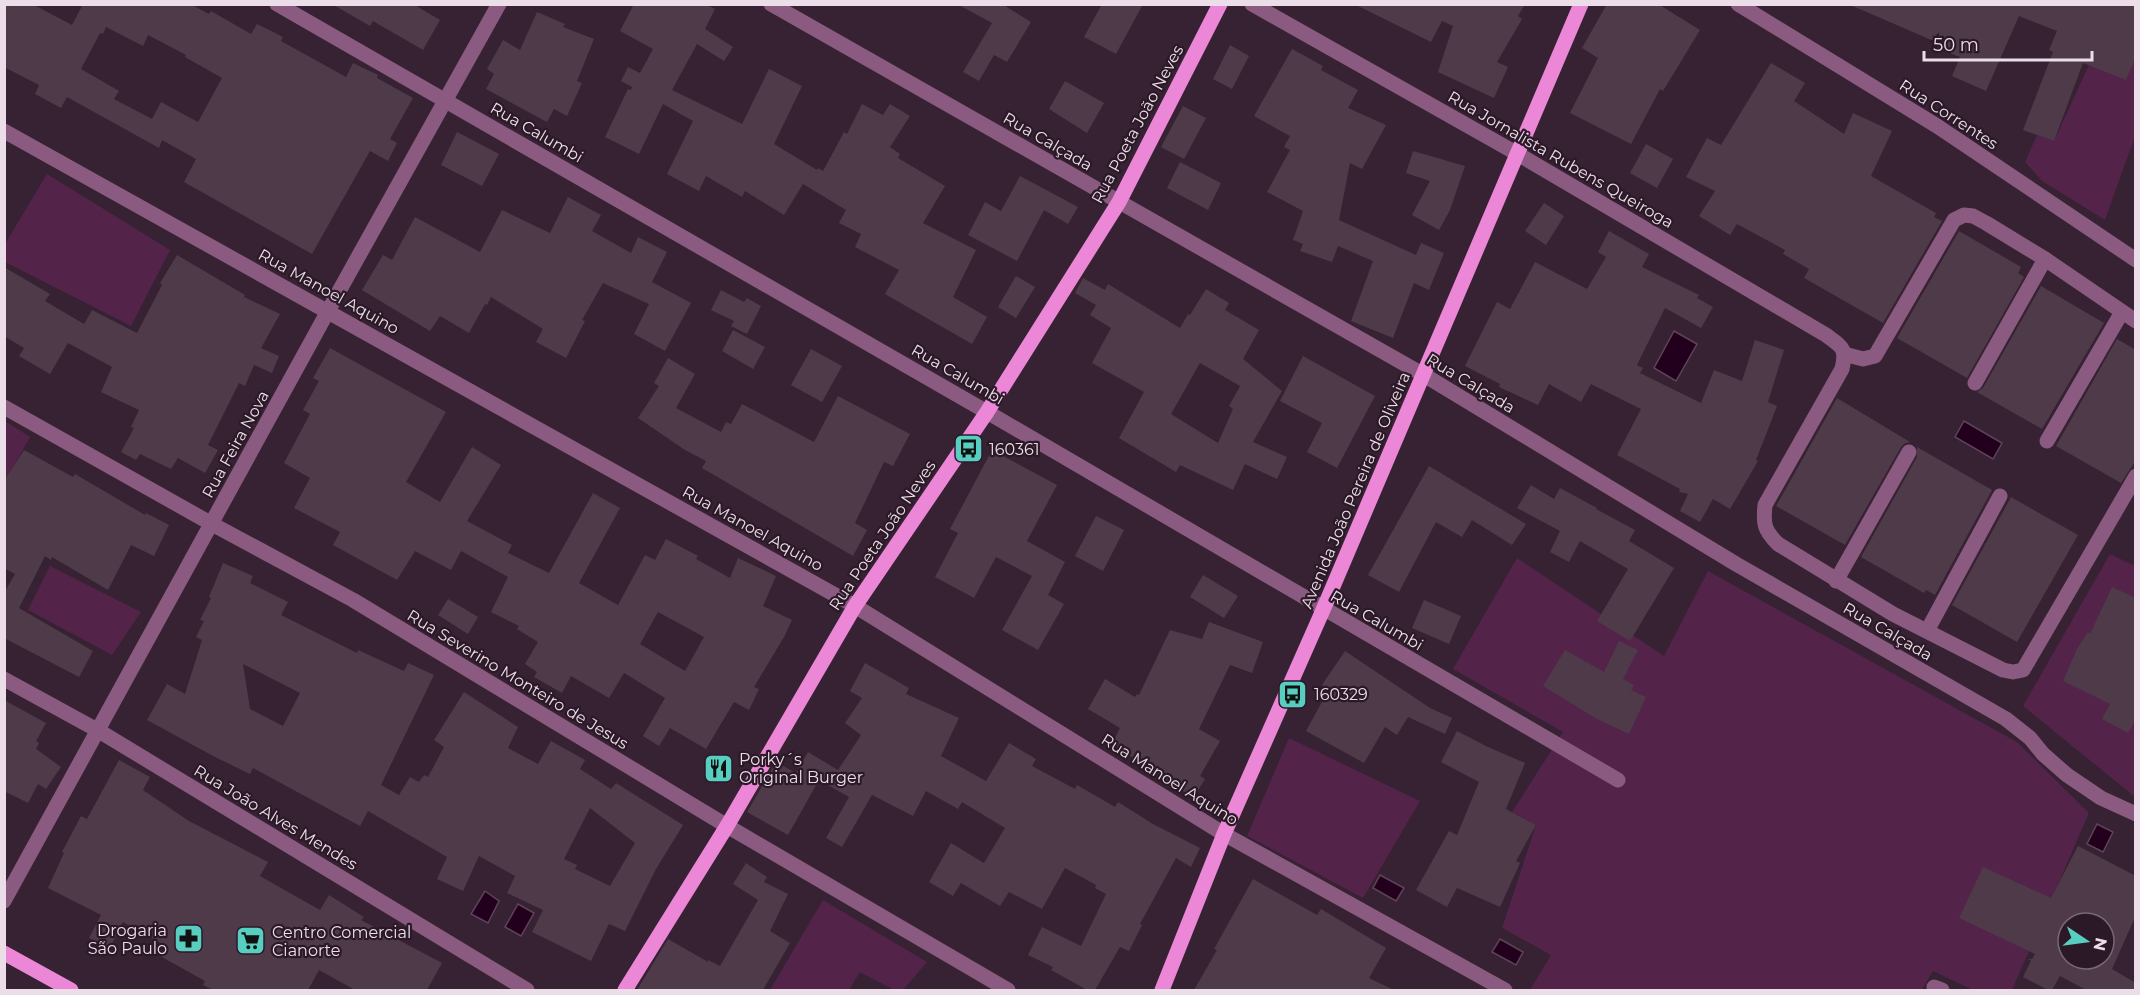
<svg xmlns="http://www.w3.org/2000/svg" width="2140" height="995" viewBox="0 0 2140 995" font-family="Montserrat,sans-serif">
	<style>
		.green { fill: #53234a }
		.water { fill: #22001d; stroke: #5e435a; stroke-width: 1.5 }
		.building { fill: #4f3a4a; fill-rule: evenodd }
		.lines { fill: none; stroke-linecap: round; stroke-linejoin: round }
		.street { stroke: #8b5a80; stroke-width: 15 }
		.primary { stroke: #ec87d8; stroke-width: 15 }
		.labels { text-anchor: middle; stroke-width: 4.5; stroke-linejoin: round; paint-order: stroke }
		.street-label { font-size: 16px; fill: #ebdee8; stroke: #2c1928 }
		.poi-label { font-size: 16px; fill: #ebdee8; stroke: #2c1928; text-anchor: start }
	</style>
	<rect width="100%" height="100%" fill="#362232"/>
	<g class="green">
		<polygon points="2135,56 2135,136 2105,220 2042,181 2025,162 2037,135 2054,141 2089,65"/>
		<polygon points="47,174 170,250 131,326 5,262 5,244"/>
		<polygon points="5,421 30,437 5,481"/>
		<polygon points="2110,554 2135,566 2135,797 2023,706"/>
		<polygon points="1517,558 1664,656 1708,571 2017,742 2089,813 2012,990 1973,990 1933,971 1922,990 1530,990 1551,955 1502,928 1536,825 1512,812 1563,732 1453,669"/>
		<polygon points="50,566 141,612 112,655 28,610"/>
		<polygon points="1289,738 1420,801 1363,898 1247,836"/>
		<polygon points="823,900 927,962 903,990 894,990 860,972 849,990 770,990"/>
	</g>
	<g class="water">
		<polygon points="1674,331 1697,344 1676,381 1654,368"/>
		<polygon points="1964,421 2002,443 1993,459 1955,437"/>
		<polygon points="2097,824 2113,832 2103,852 2087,844"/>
		<polygon points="1380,875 1404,888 1396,901 1373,888"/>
		<polygon points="485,891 499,901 488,923 471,914"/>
		<polygon points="518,904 534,913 521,936 505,927"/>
		<polygon points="1500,939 1523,952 1516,965 1492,952"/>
	</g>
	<g class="building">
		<path d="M4 4H32L72 25 83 4H190L209 14 211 11 251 34 257 24 283 37 281 41 346 77 353 63 378 75 377 78 413 98 390 139 397 143 388 161 370 151 312 254 184 182 196 159 162 140 159 148 67 97 61 108 35 94 39 85 4 67ZM106 27 143 46 148 35 186 55 185 57 222 78 198 122 161 102 152 119 114 99 119 91 81 69 100 33 103 34Z"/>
		<polygon points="332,4 413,4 440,20 423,50 373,21 370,26"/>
		<polygon points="634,4 705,4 715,9 705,29 733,47 724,61 697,44 672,90 742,124 769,69 802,86 774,144 817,170 818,168 823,171 844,132 847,134 862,104 883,115 890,104 910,116 890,147 900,154 898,158 945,186 923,223 976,250 953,297 987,317 972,344 885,294 899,270 855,247 861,234 839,223 846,210 803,184 784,215 745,191 742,197 706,176 699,191 667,174 693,121 663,104 639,154 605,137 628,89 631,90 632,87 621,81 628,67 640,73 653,49 620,31"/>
		<polygon points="957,4 1002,4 1031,22 1007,62 994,55 979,81 963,72 992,23"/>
		<polygon points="1102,4 1143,4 1116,54 1084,37"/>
		<polygon points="1354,4 1525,4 1518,16 1522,19 1497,62 1508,67 1494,98 1438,72 1453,26 1442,21 1431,42"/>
		<polygon points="1607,4 1658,4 1700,30 1663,91 1660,89 1631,144 1570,113 1598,58 1582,48"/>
		<polygon points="1848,4 2136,4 2136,56 2126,80 2083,63 2054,141 2023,130 2053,52 2049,50 2057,31 2019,16 1986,91 1952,76 1960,57 1934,47 1936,42"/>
		<polygon points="537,12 565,24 563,27 594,39 577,81 582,83 567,116 554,109 547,122 486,89 494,74 487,69 503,40 520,50"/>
		<polygon points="1230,45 1249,56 1232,89 1213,79"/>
		<polygon points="1292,49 1323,66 1321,70 1358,90 1348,108 1386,125 1362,169 1350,163 1339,220 1416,255 1421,243 1444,253 1429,290 1414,283 1393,338 1351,321 1373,261 1338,246 1332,262 1300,251 1303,244 1293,240 1303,211 1267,192 1290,150 1284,147 1290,136 1254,116"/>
		<polygon points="1771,63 1805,83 1794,101 1844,134 1853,113 1892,131 1871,176 1936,213 1934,217 1942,221 1883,323 1804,278 1809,269 1783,254 1785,250 1737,224 1730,235 1699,216 1715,191 1686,177 1707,138 1721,145"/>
		<polygon points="1065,81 1104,103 1087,133 1049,109"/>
		<polygon points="1183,106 1206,118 1184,159 1161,147"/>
		<polygon points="457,132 499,154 482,186 441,165"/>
		<polygon points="1646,144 1673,159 1657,188 1630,173"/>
		<polygon points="1413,151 1465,166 1450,210 1439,230 1412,215 1430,181 1406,173"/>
		<polygon points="1180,162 1221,183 1208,210 1167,188"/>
		<polygon points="1020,176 1078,207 1068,224 1044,210 1017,261 968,235 985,202 1001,211"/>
		<polygon points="568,197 601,215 592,231 631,253 638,237 667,252 652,282 691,303 665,351 634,334 649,304 603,283 582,320 585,321 566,358 536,342 543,329 491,297 487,305 485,304 469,333 440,316 430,331 362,290 383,255 392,260 415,217 480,252 502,210 550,233"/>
		<polygon points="1544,203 1564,216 1546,245 1525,231"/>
		<polygon points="1609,231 1649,254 1642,267 1699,295 1697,298 1713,307 1701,328 1665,308 1637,365 1643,368 1640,373 1701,403 1714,370 1742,381 1755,340 1784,350 1768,402 1777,406 1756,460 1758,461 1730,509 1713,499 1700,522 1680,511 1688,494 1679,492 1680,489 1617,455 1641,409 1591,384 1581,402 1549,384 1538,405 1499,387 1500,384 1465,366 1497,302 1510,309 1535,262 1587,289 1606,257 1598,252"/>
		<polygon points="1959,231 2021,267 2018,273 2024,277 1967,378 1897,338"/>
		<polygon points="177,255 245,295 244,297 280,314 261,348 279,356 272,373 254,365 245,386 239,383 208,445 218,450 205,473 178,458 171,469 140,454 136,460 121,452 134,428 131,427 139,410 101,392 112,367 68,343 50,374 19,356 24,348 4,336 4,267 50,294 45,301 84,324 92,310 137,333 162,285 160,283"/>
		<polygon points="1016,276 1035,287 1016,318 998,307"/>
		<path d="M1083 278 1105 290 1108 284 1180 328 1188 314 1190 315 1206 289 1229 303 1225 310 1259 330 1243 359 1282 391 1253 442 1287 457 1277 479 1245 464 1233 490 1180 465 1176 472 1119 438 1144 392 1092 363 1111 328 1090 315 1096 305 1075 293ZM1200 363 1240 386 1229 406 1233 409 1218 443 1171 414Z"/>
		<polygon points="2041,286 2104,323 2042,429 1977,392 1983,388"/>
		<polygon points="721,290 744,302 747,298 761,306 747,334 731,326 734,321 711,310"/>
		<polygon points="733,330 765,347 753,369 722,351"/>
		<polygon points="2117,339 2136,350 2136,460 2121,483 2056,446"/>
		<path d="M330 348 446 412 406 482 440 502 472 447 501 465 467 521 512 545 508 553 549 573 593 493 620 508 579 583 618 605 645 555 655 560 666 539 698 556 696 559 730 578 738 558 776 576 763 606 792 620 784 637 754 687 759 689 749 710 734 702 706 749 670 728 659 746 643 736 665 698 624 673 609 698 571 676 562 693 534 677 537 672 525 664 538 642 517 629 519 626 491 612 508 577 461 551 451 570 415 551 397 580 333 545 340 532 294 508 310 478 284 463 310 414 303 410 319 381 313 378ZM658 612 704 637 685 671 640 644Z"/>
		<polygon points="811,349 842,366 822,402 791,385"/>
		<polygon points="1303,356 1375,396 1337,468 1307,452 1322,423 1280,401"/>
		<polygon points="668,358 695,374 676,408 721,432 726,422 731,424 742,404 814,442 838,396 910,434 893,466 884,462 855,523 867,530 853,556 702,468 706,461 685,450 638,418 659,386 654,383"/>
		<polygon points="1837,398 1910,442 1905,443 1901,447 1845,545 1776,506"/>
		<polygon points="1917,447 1992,490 1935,595 1926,590 1924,593 1861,557 1917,457"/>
		<polygon points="24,450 73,477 75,474 145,515 146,513 169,525 154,556 131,545 108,590 52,557 51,560 45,556 19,608 93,651 79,677 4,638 4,593 15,574 4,568 4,481"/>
		<polygon points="992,450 1057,485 1027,541 1065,562 1048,595 1064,604 1038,650 1002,630 1032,576 996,557 974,598 935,577 958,533 950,529"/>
		<polygon points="1429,466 1526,524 1512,545 1472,520 1462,537 1436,522 1399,592 1368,575"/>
		<polygon points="1531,485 1554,499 1560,488 1597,508 1596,509 1635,530 1629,541 1674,568 1630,641 1597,621 1628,569 1580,541 1569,562 1550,552 1560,531 1517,508"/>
		<polygon points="2011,497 2078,535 2017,642 1952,605"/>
		<polygon points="1096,516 1124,530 1103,571 1075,556"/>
		<path d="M223 563 253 576 250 583 288 602 281 615 357 653 358 650 404 671 408 663 434 675 381 785 399 795 410 777 419 782 424 775 428 777 444 747 434 740 464 692 518 727 508 748 538 764 551 741 585 760 580 769 611 789 616 783 683 825 656 869 625 931 609 924 591 961 532 932 543 910 507 893 515 876 479 856 463 891 437 879 447 857 368 811 360 826 253 768 250 774 213 756 147 720 167 684 185 694 202 640 196 637 204 621 200 620 211 598 209 597ZM243 664 300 693 283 726 250 709ZM590 808 635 843 610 886 575 869 577 865 564 859Z"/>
		<polygon points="1203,575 1238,596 1224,618 1190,597"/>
		<polygon points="2112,587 2136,598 2136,718 2128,733 2102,719 2110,704 2063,681 2077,649 2088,632 2090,634"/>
		<polygon points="448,599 478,617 468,634 438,615"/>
		<polygon points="1424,600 1461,616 1449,644 1412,628"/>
		<polygon points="1209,622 1263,642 1252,673 1230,665 1199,729 1220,741 1200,776 1205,779 1194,797 1162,780 1163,777 1112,744 1120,728 1088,709 1105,679 1135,697 1137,694 1139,695 1170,630 1202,639"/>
		<polygon points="1619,641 1638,650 1623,679 1634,685 1631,690 1646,697 1629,734 1597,719 1543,686 1565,650 1604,672"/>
		<polygon points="1345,651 1430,708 1452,718 1445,734 1408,717 1397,735 1385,727 1364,763 1306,731 1329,689 1322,685"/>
		<polygon points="865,663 909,688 906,694 959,718 941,756 986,781 1009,743 1036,759 1032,766 1075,789 1077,785 1115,807 1118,802 1153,824 1200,848 1191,867 1176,858 1140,924 1142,925 1129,951 1120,947 1095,990 1087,990 1051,970 1053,967 1028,955 1042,927 1081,946 1106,894 1095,888 1096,885 1065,868 1042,909 1009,892 1000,906 961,883 953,896 929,882 951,843 984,863 1005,828 962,802 958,809 926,791 913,816 872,795 842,847 826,838 849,797 819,780 788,835 747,812 776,762 796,773 808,752 838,770 861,735 845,723 862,698 850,691"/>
		<polygon points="4,700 46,723 36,741 39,743 36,749 61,767 46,789 38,784 28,803 4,791"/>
		<polygon points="1457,731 1488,747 1525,763 1506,809 1536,825 1516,861 1520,863 1500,907 1457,888 1447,907 1416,890 1449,831 1457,835 1479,782 1441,762"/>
		<polygon points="119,760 150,777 143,790 189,821 268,862 260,876 320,910 329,895 364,917 361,920 442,963 427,990 355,990 319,970 308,990 213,990 203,985 205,981 160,956 166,946 123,922 110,948 89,938 101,915 48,888 64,853 62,852 81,816 87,819"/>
		<path d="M2078 846 2136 876V915L2112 969 2136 983V990H2086L2060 976 2052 990H2048L2023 977 2031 961 2028 959H2032L2035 954 1959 918 1983 867 2051 898ZM2068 923H2104V959H2068Z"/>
		<polygon points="746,863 767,877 764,882 788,894 770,931 790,943 763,990 637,990 668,939 708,962 708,960 720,966 758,900 733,884"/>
		<polygon points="1253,879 1317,915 1321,909 1386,948 1369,978 1394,990 1194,990 1217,950 1214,949"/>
	</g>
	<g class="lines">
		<g class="street">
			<polyline points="277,4 987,412 1618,780"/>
			<polyline points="771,4 1424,375 1736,564 2006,719 2030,738 2043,754 2067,775 2101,798 2136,814"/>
			<path d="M1252 4 1516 153 1826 335C1842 347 1847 348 1842 369L1765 505C1763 524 1764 530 1778 544L1893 614 2003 670 2013 672 2023 670 2136 476"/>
			<polyline points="1738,4 1937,126 2136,260"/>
			<polyline points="4,131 855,606 1224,834 1505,990"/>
			<polyline points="1844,354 1863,359 1875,356 1954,220 1964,215 1973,216 1986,223 2045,259 2136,321"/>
			<polyline points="1975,383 2045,259"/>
			<polyline points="4,407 212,524 353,600 727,826 1008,990"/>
			<polyline points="2047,441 2122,312"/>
			<polyline points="1836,581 1909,452"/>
			<polyline points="1927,631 2000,496"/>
			<polyline points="4,679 99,731 527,990"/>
			<polyline points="4,901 328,311 499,4"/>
			<polyline points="1934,987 1942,990"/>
		</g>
		<g class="primary">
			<polyline points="4,953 71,990"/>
			<polyline points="625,990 727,826 855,606 987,412 1119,202 1220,4"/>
			<polyline points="1162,990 1224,834 1323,610 1581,4"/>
		</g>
	</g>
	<defs>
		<symbol id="bus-square" viewBox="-11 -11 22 22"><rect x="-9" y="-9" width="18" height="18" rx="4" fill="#58cec0" stroke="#2c1928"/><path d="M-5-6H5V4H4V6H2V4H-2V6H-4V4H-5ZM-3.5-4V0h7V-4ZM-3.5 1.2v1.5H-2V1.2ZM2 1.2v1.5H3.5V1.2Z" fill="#111"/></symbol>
		<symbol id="restaurant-square" viewBox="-11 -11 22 22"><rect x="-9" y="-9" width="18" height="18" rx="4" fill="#58cec0" stroke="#2c1928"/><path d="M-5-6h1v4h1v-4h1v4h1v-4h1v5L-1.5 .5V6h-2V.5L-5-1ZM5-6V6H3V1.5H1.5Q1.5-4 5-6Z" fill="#111"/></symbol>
		<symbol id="pharmacy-square" viewBox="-11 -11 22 22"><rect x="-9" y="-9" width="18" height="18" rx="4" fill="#58cec0" stroke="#2c1928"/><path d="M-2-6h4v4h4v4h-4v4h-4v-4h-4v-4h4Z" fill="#111"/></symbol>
		<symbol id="supermarket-square" viewBox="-11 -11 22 22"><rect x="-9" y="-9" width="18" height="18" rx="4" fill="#58cec0" stroke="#2c1928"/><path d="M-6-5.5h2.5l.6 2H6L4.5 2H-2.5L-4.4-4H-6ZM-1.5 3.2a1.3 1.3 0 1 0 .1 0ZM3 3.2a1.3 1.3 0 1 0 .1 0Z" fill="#111"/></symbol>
	</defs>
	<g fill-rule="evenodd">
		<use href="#bus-square" x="952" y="432" width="33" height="33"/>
		<use href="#bus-square" x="1276" y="678" width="33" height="33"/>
		<use href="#restaurant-square" x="702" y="752" width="33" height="33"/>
		<use href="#pharmacy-square" x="172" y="922" width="33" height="33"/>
		<use href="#supermarket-square" x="234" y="924" width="33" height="33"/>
	</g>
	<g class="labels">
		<g class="street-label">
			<text transform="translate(1949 114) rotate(33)" y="6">Rua Correntes</text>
			<text transform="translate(1137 124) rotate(-62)" y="6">Rua Poeta João Neves</text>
			<text transform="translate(537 132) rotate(30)" y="6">Rua Calumbi</text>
			<text transform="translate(1048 141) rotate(30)" y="6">Rua Calçada</text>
			<text transform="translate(1561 159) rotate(30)" y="6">Rua Jornalista Rubens Queiroga</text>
			<text transform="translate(329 291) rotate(29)" y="6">Rua Manoel Aquino</text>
			<text transform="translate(958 374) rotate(30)" y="6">Rua Calumbi</text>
			<text transform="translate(1471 383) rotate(31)" y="6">Rua Calçada</text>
			<text transform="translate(235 444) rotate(-61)" y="6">Rua Feira Nova</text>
			<text transform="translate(1355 490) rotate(-67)" y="6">Avenida João Pereira de Oliveira</text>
			<text transform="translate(753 528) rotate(29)" y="6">Rua Manoel Aquino</text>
			<text transform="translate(882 535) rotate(-56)" y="6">Rua Poeta João Neves</text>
			<text transform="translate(1377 620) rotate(30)" y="6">Rua Calumbi</text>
			<text transform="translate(1888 631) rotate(30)" y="6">Rua Calçada</text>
			<text transform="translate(518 679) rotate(31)" y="6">Rua Severino Monteiro de Jesus</text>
			<text transform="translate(1170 779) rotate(32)" y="6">Rua Manoel Aquino</text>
			<text transform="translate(276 817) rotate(31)" y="6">Rua João Alves Mendes</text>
		</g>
		<g class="poi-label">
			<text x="989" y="455">160361</text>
			<text x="1314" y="700">160329</text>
			<text x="739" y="765">Porky´s<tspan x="739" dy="18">Original Burger</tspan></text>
			<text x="167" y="936" text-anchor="end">Drogaria<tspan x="167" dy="18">São Paulo</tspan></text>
			<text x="272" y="938">Centro Comercial<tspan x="272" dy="18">Cianorte</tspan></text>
		</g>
	</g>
	<rect width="2140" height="995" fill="none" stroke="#ebdee8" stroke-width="12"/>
	<g transform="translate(2086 941) rotate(103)"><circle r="28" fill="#2c1928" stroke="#786875" stroke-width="1.5"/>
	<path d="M0-4.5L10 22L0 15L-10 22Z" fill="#58cec0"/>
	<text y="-9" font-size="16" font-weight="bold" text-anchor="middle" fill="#ebdee8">N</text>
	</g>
	<path d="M1924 51v9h168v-9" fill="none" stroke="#ebdee8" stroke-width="3"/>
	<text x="1933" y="51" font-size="18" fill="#ebdee8" stroke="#2c1928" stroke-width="4.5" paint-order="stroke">50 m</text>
</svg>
